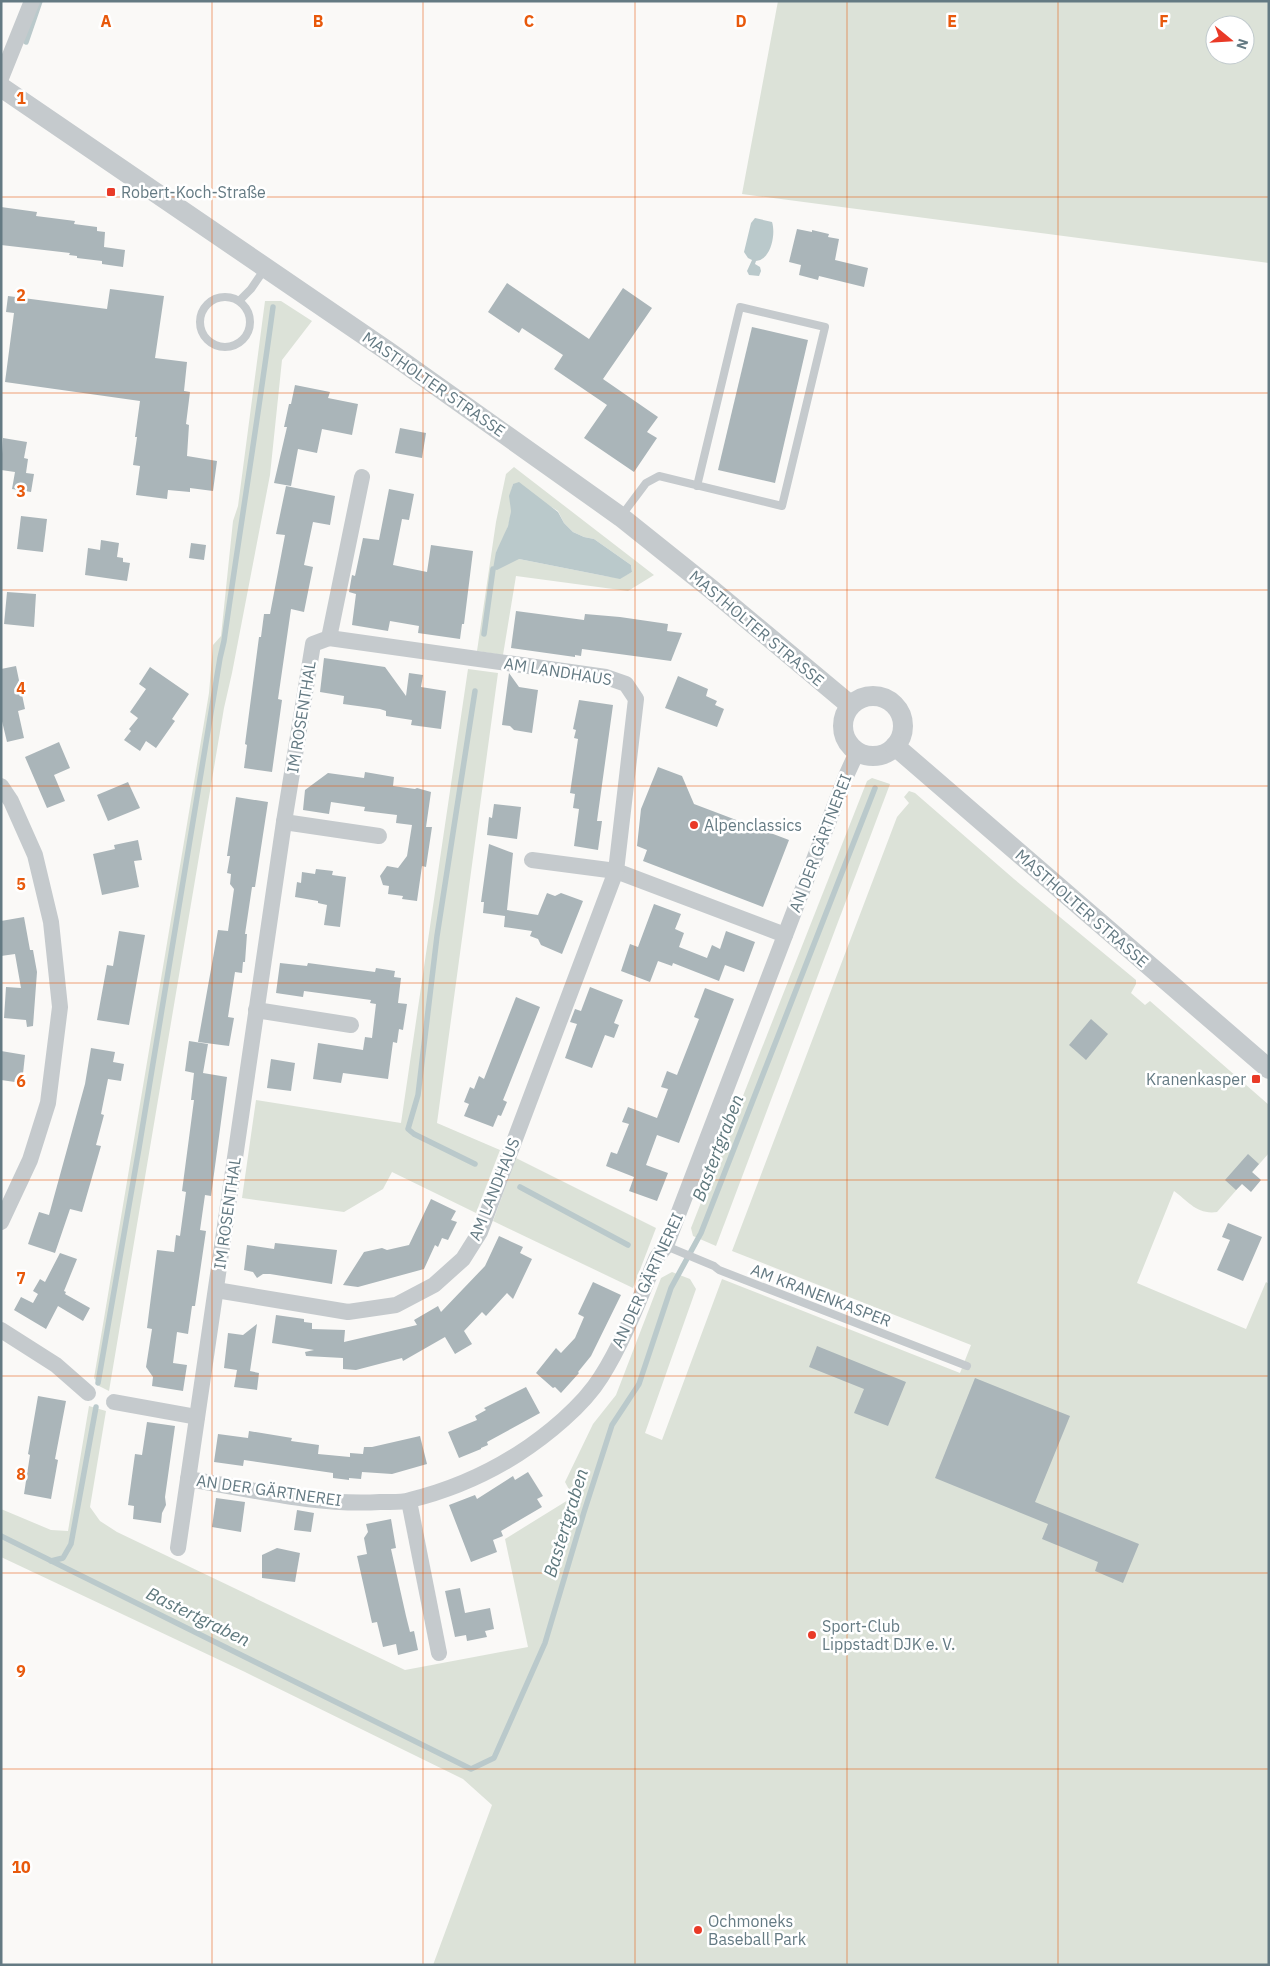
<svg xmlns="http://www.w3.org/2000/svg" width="1270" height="1966" viewBox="0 0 1270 1966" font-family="'IBM Plex Sans',sans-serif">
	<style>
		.green { fill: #dce2d8; fill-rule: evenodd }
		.water { fill: #bac9cb }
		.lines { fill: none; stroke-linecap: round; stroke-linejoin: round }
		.stream { stroke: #bac9cb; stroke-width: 5.5 }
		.building { fill: #aab5b9 }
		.service { stroke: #c5cacd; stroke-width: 8 }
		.minor { stroke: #c5cacd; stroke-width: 16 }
		.tertiary { stroke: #c5cacd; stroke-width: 20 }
		.grid { fill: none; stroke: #e8590c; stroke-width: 1; stroke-opacity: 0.55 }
		.poi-dot { fill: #e93a27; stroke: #fff; stroke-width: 2 }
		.labels { text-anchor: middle; stroke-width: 5; stroke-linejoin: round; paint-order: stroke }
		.poi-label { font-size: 16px; fill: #647a83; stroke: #fff; text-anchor: start }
		.street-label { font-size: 16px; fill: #647a83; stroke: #fff }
		.water-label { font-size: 18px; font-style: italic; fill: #5e787d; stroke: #fff }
		.grid-label { font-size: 16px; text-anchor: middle; font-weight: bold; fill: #e8590c; stroke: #fff; stroke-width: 5; stroke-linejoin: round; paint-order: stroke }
	</style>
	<rect width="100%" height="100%" fill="#faf9f7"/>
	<g class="green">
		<path d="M778 1H1269V263L742 194ZM1215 25H1245V55H1215Z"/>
		<polygon points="265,301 281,301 312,321 282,360 270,475 232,673 224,708 109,1391 99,1386 94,1378 209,693 213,645 221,636 233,521 238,506"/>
		<path d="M514 467 654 575 628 591 516 576 503 655 477 651 496 522 506 474ZM513 484 558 511 564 523 573 532 584 537 594 539 631 565 632 572 620 578 605 576 519 559 496 552C503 539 510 526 511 511 511 499 509 497 513 484Z"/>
		<polygon points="468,669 498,673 437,1123 500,1150 476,1213 392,1172 383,1189 344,1212 242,1198 256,1100 401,1123"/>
		<polygon points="872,778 890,784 716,1246 693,1236 691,1228 867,781"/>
		<path d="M909 791 915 793 1014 879 1136 980V984L1131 993 1145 1005 1150 1001 1269 1105V1153L1217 1212C1197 1215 1188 1201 1174 1191L1137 1283 1246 1329 1266 1282 1269 1284V1965H433L492 1805 463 1779 245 1672 1 1557V1509L51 1530 68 1531 89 1406 106 1411 90 1507 100 1521 117 1532 405 1670 528 1647 505 1539 573 1497 565 1482 593 1424 616 1395 661 1278 672 1272 690 1279 696 1289 645 1433 662 1440 722 1279 960 1373 971 1345 732 1251 897 817 909 803 904 797Z"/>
		<polygon points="516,1158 656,1228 633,1288 493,1221"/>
	</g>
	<g class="water">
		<path d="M755 218 772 222C776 234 771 260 756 261L755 264 760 267 761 271 759 276 749 275 747 271 752 260 748 258 744 252 751 223Z"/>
		<polygon points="519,482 558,512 564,523 573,532 584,537 594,539 631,565 632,572 620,579 519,559 497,570 493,569 496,552 508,526 511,511 509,496 513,484"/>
	</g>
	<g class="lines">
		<g class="stream">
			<polyline points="26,42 40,1"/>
			<polyline points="484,634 493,569"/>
			<polyline points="475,1164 414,1134 408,1129 418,1095 437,936 475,691"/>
			<polyline points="520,1187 628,1245"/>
			<path d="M98 1383 139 1148 220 658 224 641C240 529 258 418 273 307"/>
			<polyline points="1,1536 471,1769 494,1758 545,1643 584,1512 612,1425 639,1384 671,1288 701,1233 875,788"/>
			<polyline points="51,1561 63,1558 71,1544 96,1407"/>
		</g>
	</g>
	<g class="building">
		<polygon points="1,207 37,212 36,216 75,221 74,224 97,227 97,231 105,232 104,247 125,250 123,267 102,264 102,261 77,258 77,256 69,255 70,253 1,245"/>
		<polygon points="797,229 812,232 812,230 829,234 828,237 839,239 835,260 868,268 864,287 819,276 818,280 799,275 801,265 789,262"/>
		<polygon points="507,283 589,339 623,288 652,308 603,379 658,417 647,432 657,438 634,472 584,438 607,405 554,369 563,355 522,328 519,333 488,312"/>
		<polygon points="110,289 164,296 155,358 187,362 184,391 190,392 186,424 189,425 187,456 217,461 213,491 190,488 190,492 168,490 167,499 136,495 140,466 133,465 137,437 135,437 140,401 5,382 14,313 6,312 8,296 107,309"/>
		<polygon points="752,327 808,340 775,483 718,470"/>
		<polygon points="295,385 330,392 328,398 358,404 352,435 322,429 317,453 298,449 291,486 274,483 287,427 284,427 289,404 291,404"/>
		<polygon points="400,428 426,433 422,458 395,453"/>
		<polygon points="3,438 27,442 24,458 28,459 26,473 34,474 31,492 12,489 15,472 1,470"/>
		<polygon points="286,486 335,496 330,525 313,522 304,565 313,567 304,612 291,609 278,699 282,700 272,772 244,768 247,745 245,744 259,637 261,637 264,614 270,614 285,535 276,534"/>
		<polygon points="389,489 414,494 409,520 402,519 393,565 427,572 431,545 473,551 464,624 462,624 460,639 418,633 419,626 390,621 388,631 352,625 356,594 349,592 352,575 355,576 363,538 379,540"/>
		<polygon points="21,516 47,519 43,552 17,549"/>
		<polygon points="101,540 119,543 117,557 123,558 123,562 130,563 127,581 85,575 88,548 100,550"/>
		<polygon points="191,543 206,545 204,560 189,558"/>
		<polygon points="7,592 36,594 34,627 4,624"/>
		<polygon points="516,611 584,620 585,614 620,617 668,624 667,631 682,633 671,661 582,649 581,656 575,655 575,657 511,648"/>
		<polygon points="324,658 385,667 406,696 409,673 423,675 421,687 446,691 441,729 411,725 412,720 386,716 386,711 380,709 343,704 344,696 320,692"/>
		<polygon points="16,666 25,709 18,711 24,738 7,742 1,717 1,669"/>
		<polygon points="150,667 189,694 172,719 175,721 156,748 146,741 140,751 124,740 131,731 129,729 138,718 130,712 146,689 139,684"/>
		<polygon points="509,673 519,687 538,690 532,733 514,730 510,726 502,725"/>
		<polygon points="678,676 708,689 706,696 717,701 715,705 724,709 717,727 665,708"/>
		<polygon points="579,700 613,705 597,821 602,821 598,850 574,846 579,809 573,808 575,794 570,793 578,739 574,738 576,730 573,729"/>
		<polygon points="59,742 70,768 54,775 65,801 47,808 25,757"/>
		<polygon points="658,767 682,776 694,804 789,840 763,907 643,861 647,850 637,846 641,809"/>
		<polygon points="365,772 394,777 393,786 415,789 417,788 431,792 426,827 432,827 426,867 422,866 417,901 402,899 403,896 388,894 389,886 383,885 380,876 387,866 398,868 407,856 412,825 396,823 397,815 364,811 365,807 331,802 329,814 303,810 305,790 328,773 364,778"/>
		<polygon points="128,782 140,808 108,821 97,795"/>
		<polygon points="236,797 268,802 255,887 252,887 245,934 247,934 245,962 243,962 242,973 235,972 228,1017 234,1018 229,1046 198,1042 218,930 228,931 234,889 230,884 231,874 227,873 230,856 227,856"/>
		<polygon points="494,804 521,807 517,839 487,835 489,817 492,818"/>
		<polygon points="138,840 142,860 134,861 139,887 102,895 93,854 115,849 114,845"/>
		<polygon points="489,844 513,853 507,910 538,915 547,893 555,896 561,893 583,901 562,954 541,945 538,939 530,936 532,931 504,927 505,916 483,913 484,902 481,902"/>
		<polygon points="316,869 333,871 332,875 346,877 340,927 324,925 327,905 318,903 318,901 295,897 297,882 301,883 302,872 315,874"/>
		<polygon points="654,904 681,914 675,929 684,933 679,947 707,958 712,945 720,949 726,931 755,942 744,972 725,965 719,981 673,963 672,966 658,961 650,982 621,971 630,944 638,947"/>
		<polygon points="24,917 30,950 33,950 37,972 33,1026 27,1027 26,1020 4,1018 6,987 21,988 15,954 1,956 1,921"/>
		<polygon points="119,931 145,935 129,1025 97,1020 107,965 113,966"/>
		<polygon points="280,963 307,966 308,963 375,972 376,968 395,971 394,977 401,978 398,1003 407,1004 403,1030 399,1029 397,1043 393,1042 388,1079 343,1073 341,1083 313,1079 318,1043 363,1050 365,1037 372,1038 376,1004 370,1003 371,1000 304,991 303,997 276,993"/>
		<polygon points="590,987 623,1000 614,1023 619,1025 614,1038 605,1035 592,1068 565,1058 577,1024 570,1022 575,1009 581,1011"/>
		<polygon points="705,988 734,999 679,1143 657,1135 646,1165 668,1173 657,1201 629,1191 634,1177 606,1166 611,1152 617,1154 629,1124 622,1122 628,1107 657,1118 668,1089 661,1087 667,1071 677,1075 699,1019 694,1017"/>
		<polygon points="516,997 540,1007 503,1100 507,1102 501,1116 498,1115 493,1127 464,1116 469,1104 464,1102 470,1087 474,1089 479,1076 484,1079"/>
		<polygon points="1091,1019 1108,1034 1086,1060 1069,1045"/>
		<polygon points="189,1041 208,1044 203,1073 227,1077 211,1196 205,1195 200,1230 206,1231 195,1306 192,1306 188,1334 177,1332 173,1363 187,1365 183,1391 152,1386 153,1377 146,1367 152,1329 147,1328 157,1250 174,1252 176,1235 180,1236 186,1192 182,1191 194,1100 191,1100 194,1073 185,1071"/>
		<polygon points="91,1048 115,1052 113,1062 124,1064 121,1081 108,1079 101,1114 104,1115 96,1145 101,1146 82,1212 70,1209 55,1253 28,1244 39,1212 49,1215 85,1084"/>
		<polygon points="1,1051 25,1055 22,1083 1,1080"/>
		<polygon points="271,1059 295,1063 291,1091 267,1088"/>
		<polygon points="1248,1154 1259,1164 1252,1172 1261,1180 1251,1192 1242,1184 1236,1190 1225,1180"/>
		<polygon points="431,1199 456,1211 451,1220 457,1222 448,1240 442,1238 438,1247 435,1245 424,1269 358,1287 343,1285 364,1252 382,1248 387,1250 409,1245"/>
		<polygon points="1228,1223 1262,1237 1243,1281 1217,1270 1230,1240 1222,1237"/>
		<polygon points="499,1236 523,1247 520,1253 532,1259 513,1299 507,1293 486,1316 482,1312 464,1331 472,1344 455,1354 445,1337 403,1361 402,1358 356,1370 343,1369 343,1358 306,1356 305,1352 314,1350 272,1343 276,1315 304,1319 304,1322 312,1323 312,1329 345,1330 344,1342 417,1325 414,1320 438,1306 441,1312 485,1266"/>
		<polygon points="275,1243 337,1250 332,1284 270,1274 263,1274 257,1278 253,1272 244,1270 247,1245 274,1249"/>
		<polygon points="60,1253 77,1259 64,1291 66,1292 65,1294 90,1308 83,1321 58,1306 46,1329 14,1310 21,1297 33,1303 38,1294 33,1291 40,1279 45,1282"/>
		<polygon points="593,1282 621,1295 591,1356 578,1372 579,1373 561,1393 555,1387 553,1388 536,1373 556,1348 561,1353 575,1338 584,1317 578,1314"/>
		<polygon points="257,1324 250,1371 259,1373 257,1390 234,1387 237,1370 224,1368 228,1333 243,1335"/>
		<polygon points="817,1346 906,1382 888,1426 854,1413 864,1389 809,1367"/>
		<polygon points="975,1378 1070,1416 1035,1502 1139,1544 1123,1583 1095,1571 1098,1562 1042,1539 1048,1524 935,1478"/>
		<polygon points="526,1387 540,1413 487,1442 488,1445 481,1448 481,1449 459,1458 448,1432 477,1420 475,1416 486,1410 484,1408"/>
		<polygon points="38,1396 66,1401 55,1459 58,1460 51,1499 24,1494 30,1455 28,1454"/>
		<polygon points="147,1422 175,1426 165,1497 166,1505 162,1513 161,1523 133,1519 134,1506 128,1505 135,1454 142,1455"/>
		<polygon points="249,1431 292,1438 291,1441 319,1445 318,1454 350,1457 350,1453 363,1454 364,1447 372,1447 420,1436 427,1464 392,1474 362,1472 361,1479 349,1478 349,1480 333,1478 333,1473 244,1460 243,1466 214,1462 218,1434 248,1438"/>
		<polygon points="528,1472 543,1496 537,1499 542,1507 501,1531 503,1536 493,1540 497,1552 471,1562 449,1505 475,1495 477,1499 513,1476 515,1480"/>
		<polygon points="216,1498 245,1502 241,1532 212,1527"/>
		<polygon points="297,1510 314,1513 311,1532 294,1530"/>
		<polygon points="391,1519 396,1548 391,1549 406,1616 410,1632 414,1631 418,1650 398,1655 396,1644 383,1647 377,1622 372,1623 357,1556 367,1554 364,1538 368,1532 366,1524"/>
		<polygon points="277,1548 300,1553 295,1582 262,1578 262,1555"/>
		<polygon points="460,1588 465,1613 490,1608 494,1629 485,1631 487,1637 467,1641 466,1635 455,1637 445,1591"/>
	</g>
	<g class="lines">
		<g class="service">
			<circle cx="225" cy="322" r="25"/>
			<polyline points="239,301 251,289 266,267"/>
			<polyline points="622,515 646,483 659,476 782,506 825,327 740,307 697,486"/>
			<polyline points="666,1246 714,1266 719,1270 967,1366"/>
		</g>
		<g class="minor">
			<polyline points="1,78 32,1"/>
			<polyline points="1,786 11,801 35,855 51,922 60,1007 48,1103 30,1160 1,1222"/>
			<polyline points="284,822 379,836"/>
			<polyline points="532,860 616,871 785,935"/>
			<polyline points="256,1010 351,1025"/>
			<polyline points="216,1290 348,1312 396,1305 434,1285 463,1259 480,1232 616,871 636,699 626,684 606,677 329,638"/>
			<polyline points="1,1330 56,1365 88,1393"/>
			<polyline points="114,1402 197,1417"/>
			<path d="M188 1479C251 1489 316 1506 380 1502 389 1502 401 1503 410 1500 447 1491 485 1475 518 1454 546 1436 583 1406 601 1377 624 1341 640 1297 657 1257L666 1246 846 776 857 752"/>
			<polyline points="409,1501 439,1653"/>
			<polyline points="178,1548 284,822 313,644 329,638 362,477"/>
		</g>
		<g class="tertiary">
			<polyline points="1,87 389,352 621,517 711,589 850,705"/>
			<circle cx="873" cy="726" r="30"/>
			<polyline points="895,746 1269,1069"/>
		</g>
	</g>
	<path class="grid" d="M212 1V1965M423 1V1965M635 1V1965M847 1V1965M1058 1V1965M1 197H1269M1 393H1269M1 590H1269M1 786H1269M1 983H1269M1 1180H1269M1 1376H1269M1 1573H1269M1 1769H1269"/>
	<g class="poi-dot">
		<rect x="106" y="187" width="10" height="10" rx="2.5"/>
		<circle cx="694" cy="825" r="5"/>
		<rect x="1251" y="1074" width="10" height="10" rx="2.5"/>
		<circle cx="812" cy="1635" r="5"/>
		<circle cx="698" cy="1930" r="5"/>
	</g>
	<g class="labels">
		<g class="poi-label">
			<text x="121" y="198">Robert-Koch-Straße</text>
			<text x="704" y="831">Alpenclassics</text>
			<text x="1246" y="1085" text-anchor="end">Kranenkasper</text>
			<text x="822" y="1632">Sport-Club<tspan x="822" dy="18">Lippstadt DJK e. V.</tspan></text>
			<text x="708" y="1927">Ochmoneks<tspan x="708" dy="18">Baseball Park</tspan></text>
		</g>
		<g class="street-label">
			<text transform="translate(434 384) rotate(35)" y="6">MASTHOLTER STRASSE</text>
			<text transform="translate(757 628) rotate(40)" y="6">MASTHOLTER STRASSE</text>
			<text transform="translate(558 671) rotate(9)" y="6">AM LANDHAUS</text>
			<text transform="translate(301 717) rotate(-81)" y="6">IM ROSENTHAL</text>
			<text transform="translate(820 843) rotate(-69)" y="6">AN DER GÄRTNEREI</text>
			<text transform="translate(1082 908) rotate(41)" y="6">MASTHOLTER STRASSE</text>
			<text transform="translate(494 1189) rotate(-68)" y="6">AM LANDHAUS</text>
			<text transform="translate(227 1213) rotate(-82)" y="6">IM ROSENTHAL</text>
			<text transform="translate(647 1280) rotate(-65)" y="6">AN DER GÄRTNEREI</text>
			<text transform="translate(821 1295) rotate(21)" y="6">AM KRANENKASPER</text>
			<text transform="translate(269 1490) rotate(8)" y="6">AN DER GÄRTNEREI</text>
		</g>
		<g class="water-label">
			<text transform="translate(718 1148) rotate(-69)" y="6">Bastertgraben</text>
			<text transform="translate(566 1523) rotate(-73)" y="6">Bastertgraben</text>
			<text transform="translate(198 1617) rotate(26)" y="6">Bastertgraben</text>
		</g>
	</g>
	<g class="grid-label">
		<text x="106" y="27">A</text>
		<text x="318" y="27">B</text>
		<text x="529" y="27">C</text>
		<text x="741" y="27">D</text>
		<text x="952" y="27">E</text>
		<text x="1164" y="27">F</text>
		<text x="21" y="104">1</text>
		<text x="21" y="301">2</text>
		<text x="21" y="497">3</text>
		<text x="21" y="694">4</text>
		<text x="21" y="890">5</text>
		<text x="21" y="1087">6</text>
		<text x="21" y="1284">7</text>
		<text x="21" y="1480">8</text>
		<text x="21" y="1677">9</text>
		<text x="21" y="1873">10</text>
	</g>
	<rect width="1270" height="1966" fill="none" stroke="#647a83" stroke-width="5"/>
	<g transform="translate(1230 40) rotate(108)"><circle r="24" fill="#ffffff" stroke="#c1cacd"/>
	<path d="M0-4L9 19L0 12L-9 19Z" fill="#e93a27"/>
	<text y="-8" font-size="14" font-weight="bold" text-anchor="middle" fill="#647a83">N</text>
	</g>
</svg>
